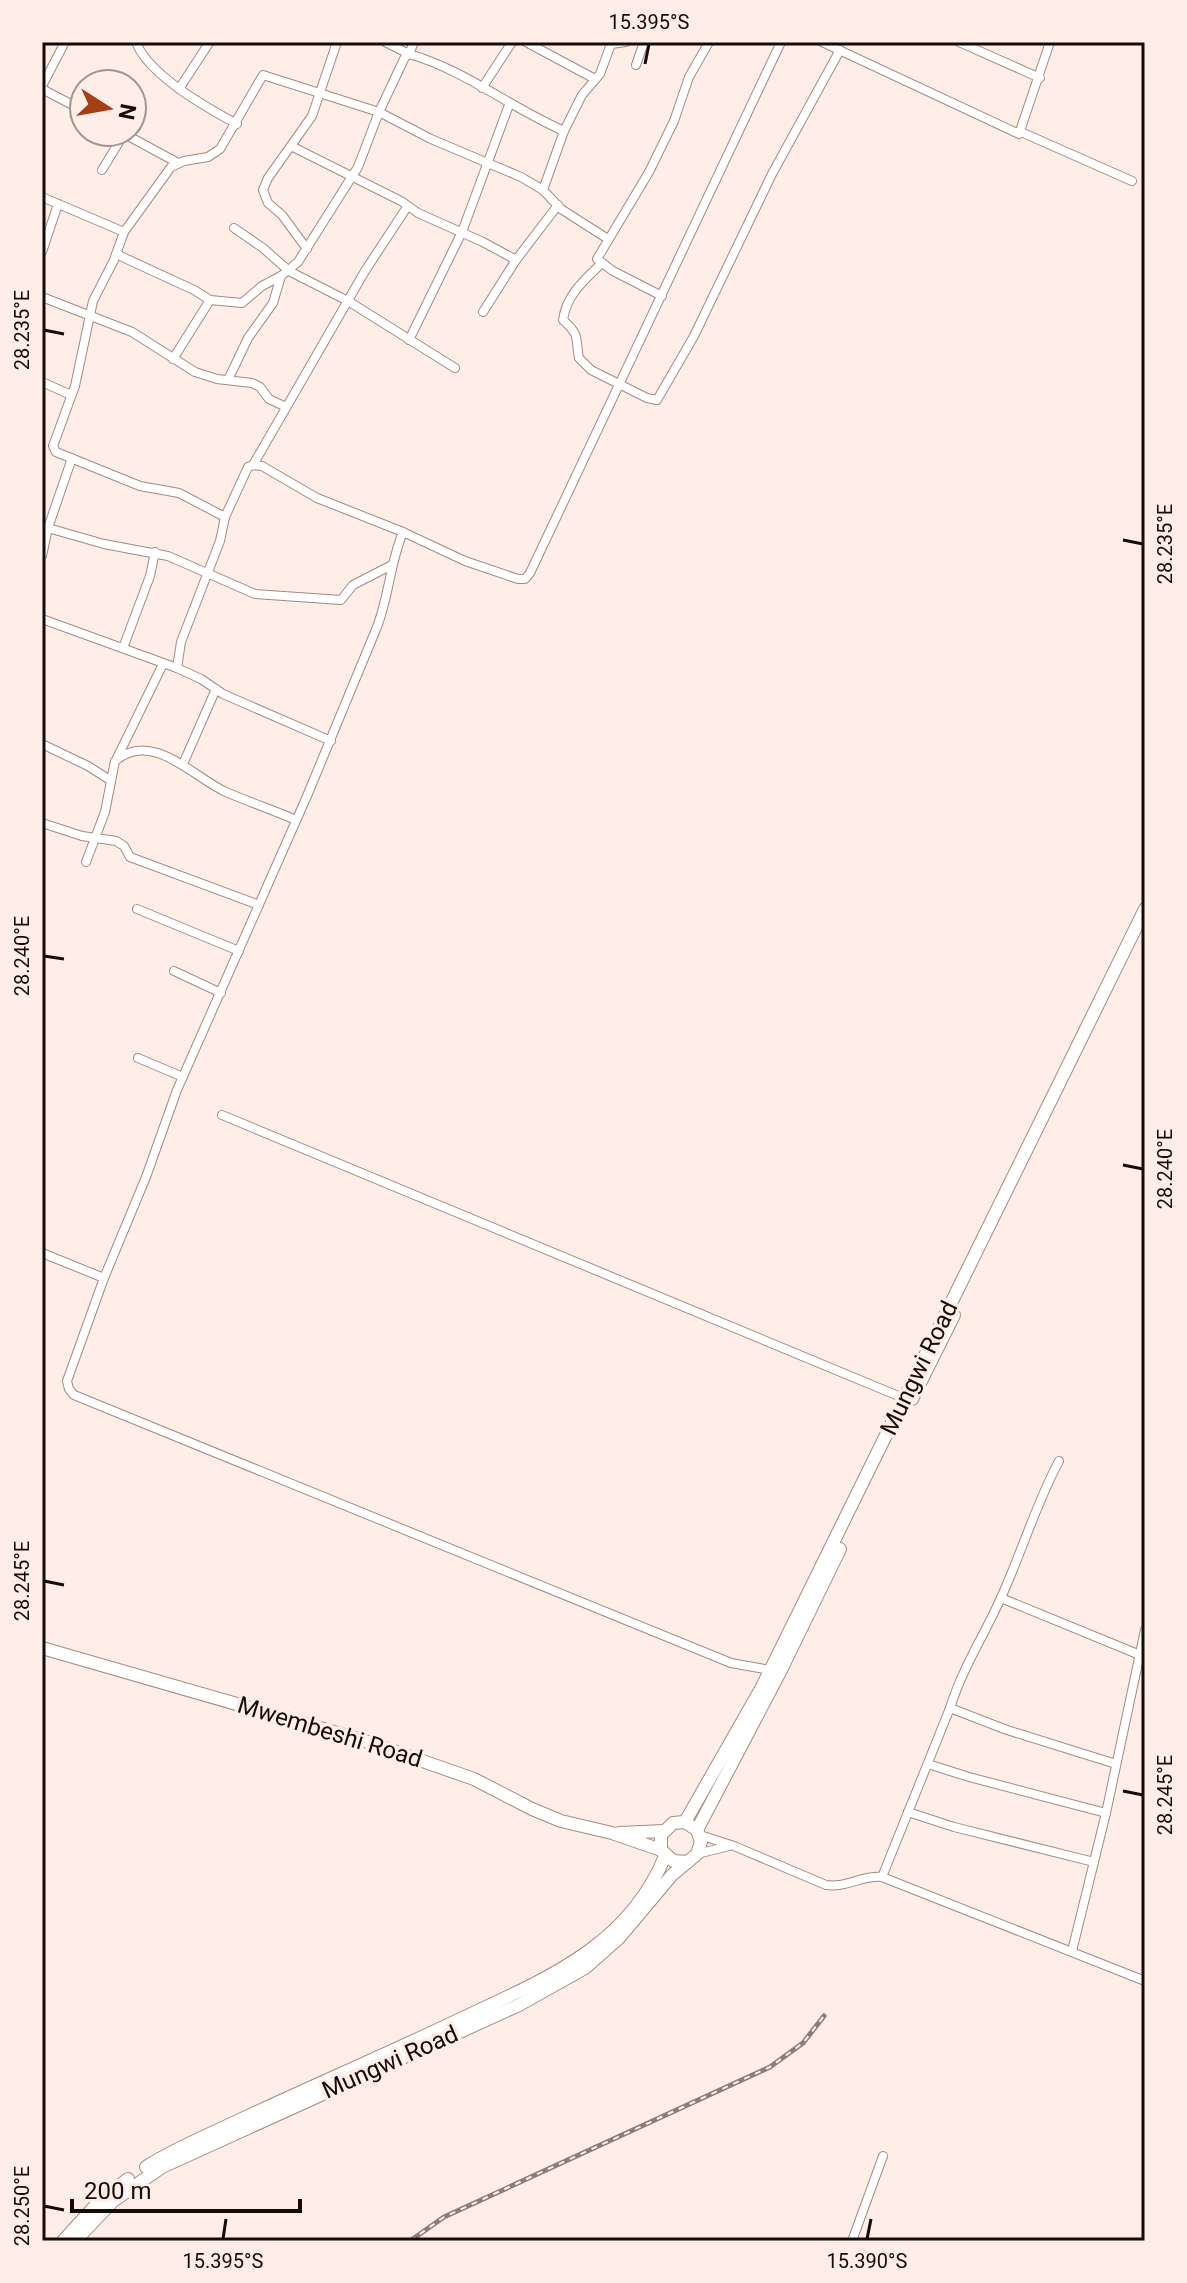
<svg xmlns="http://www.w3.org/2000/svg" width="1187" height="2283" viewBox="0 0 1187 2283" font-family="Roboto,sans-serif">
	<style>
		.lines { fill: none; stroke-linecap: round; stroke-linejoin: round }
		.street-casing { stroke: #a48a81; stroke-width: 10 }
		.secondary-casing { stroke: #a48a81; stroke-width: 14 }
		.street { stroke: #fff; stroke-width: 8 }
		.secondary { stroke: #fff; stroke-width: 12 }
		.rail-casing { stroke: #8b7d79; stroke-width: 5 }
		.rail { stroke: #ffede7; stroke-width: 2; stroke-dasharray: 6; stroke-linecap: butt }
		.ticks { fill: none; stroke: #150b08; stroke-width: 3 }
		.labels { text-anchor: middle; stroke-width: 7; stroke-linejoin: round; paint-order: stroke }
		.street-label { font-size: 24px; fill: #150b08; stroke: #ffede7 }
		.neatline { fill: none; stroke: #150b08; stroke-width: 3 }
		.ticks-label { font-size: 20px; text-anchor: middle; fill: #150b08 }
	</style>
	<rect width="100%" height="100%" fill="#ffede7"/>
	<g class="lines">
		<defs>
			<g id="street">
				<path d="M136 42C148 74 207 108 237 124"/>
				<polyline points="385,42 409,54 414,42"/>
				<polyline points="526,42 595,79"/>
				<polyline points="822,42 1019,134 1050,42"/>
				<polyline points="959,42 1040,78"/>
				<polyline points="636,65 644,42"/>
				<polyline points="42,86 65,42"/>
				<polyline points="482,88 512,42"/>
				<polyline points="42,89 84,111"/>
				<polyline points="179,89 209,43"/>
				<polyline points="121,132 178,163"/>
				<polyline points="1021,132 1132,181"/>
				<polyline points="291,146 401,201 418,213 483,242 516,260"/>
				<polyline points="102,170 124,134"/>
				<polyline points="543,190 564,131 582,95 600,74 611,44 626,42"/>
				<polyline points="42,197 124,232"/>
				<polyline points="234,228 263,248 289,271 348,301 455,368"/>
				<polyline points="307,249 282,215 268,203 263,190 268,178 312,116 337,42"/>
				<polyline points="42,252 58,204"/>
				<path d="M116 254 194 290 210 300 242 303 262 286 281 276 298 262 358 167 379 112 405 57 409 54C465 70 511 108 564 131"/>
				<path d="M601 264C584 280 566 296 563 320 581 336 575 338 579 358L591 370 647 398 657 400 694 336 772 174 840 50"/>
				<polyline points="662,296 613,271 597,259 649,172 674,121 689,77 709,42"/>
				<polyline points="42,297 132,332 195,372 217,379 252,383 260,387 269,399 286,407"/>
				<polyline points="483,312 516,260 558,205"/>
				<polyline points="409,340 462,232 509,105"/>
				<polyline points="173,359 210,300"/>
				<polyline points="228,380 248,338 273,303 281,276"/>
				<polyline points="42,382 71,395"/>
				<polyline points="253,465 365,271 407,207"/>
				<polyline points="225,517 179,493 140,486 56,452 53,446 75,386 93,301 114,260 124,232 171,167 184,161 208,157 220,149 263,75 379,112 431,139 521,177 543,190 561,209 608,239"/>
				<polyline points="48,528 104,544 168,556 255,594 341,600 353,585 392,565"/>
				<path d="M403 532C390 563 389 596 377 627L307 796 177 1090 146 1177 104 1278 67 1381 69 1389 74 1395 731 1663 770 1670"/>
				<polyline points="42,556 48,528 72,458"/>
				<polyline points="42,619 177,668 201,679 223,694 331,741"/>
				<polyline points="123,648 150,576 155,552"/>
				<polyline points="177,668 181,642 220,541 225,517 248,467 253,465 262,466 317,498 403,532 465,561 518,579 525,579 530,573 781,42"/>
				<polyline points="42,744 88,766 110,780"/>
				<polyline points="117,758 163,664"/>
				<polyline points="183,764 216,689"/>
				<polyline points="42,823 82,836 116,841 124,846 130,857 259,905"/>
				<path d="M86 862 105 812 115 761C152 729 194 778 226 792 249 802 273 810 296 820"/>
				<polyline points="137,909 239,951"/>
				<polyline points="174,971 221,993"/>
				<polyline points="138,1058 183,1077"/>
				<polyline points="222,1115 908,1400"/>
				<polyline points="42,1253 104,1278"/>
				<path d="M1059 1461C1037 1502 1023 1548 1004 1591 987 1631 963 1666 950 1708L1007 1730 1116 1764"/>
				<polyline points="1001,1598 1140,1655"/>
				<polyline points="928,1764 969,1777 1106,1813"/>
				<polyline points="908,1812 954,1827 1094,1862"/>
				<path d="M700 1835 734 1846 826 1885C847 1888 862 1875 882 1877L1145 1981"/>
				<polyline points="697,1854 729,1846"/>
				<polyline points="882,1877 950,1708"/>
				<polyline points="1072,1951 1106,1813 1145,1630"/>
				<polyline points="852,2241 883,2156"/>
			</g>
			<g id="secondary">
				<polyline points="912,1399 954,1315"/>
				<polyline points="42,1648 365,1741 474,1779 532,1809 561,1821 612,1833 661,1850"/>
				<polyline points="685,1822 762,1687 1145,909"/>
				<polyline points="697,1830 780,1672 840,1549"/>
				<polyline points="619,1833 664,1831"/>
				<path d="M146 2167C177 2147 211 2134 244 2118 313 2086 382 2056 450 2024 535 1983 627 1951 665 1856"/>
				<polyline points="63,2241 95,2206 128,2179"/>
				<polyline points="75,2241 113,2201 162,2167 519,2005 585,1968 619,1938 672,1875 697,1854 701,1842 697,1830 685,1822 673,1823 661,1835 661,1850 673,1861 688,1862"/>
			</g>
		</defs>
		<use href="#street" class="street-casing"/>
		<use href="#secondary" class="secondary-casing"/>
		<use href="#street" class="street"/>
		<use href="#secondary" class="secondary"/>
		<defs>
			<polyline id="rail" points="410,2241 444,2217 770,2067 803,2043 824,2016"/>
		</defs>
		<use href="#rail" class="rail-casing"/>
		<use href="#rail" class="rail"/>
	</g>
	<path class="ticks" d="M645 64 649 44M44 330 64 334M1123 540 1143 544M44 956 64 959M1123 1165 1143 1169M44 1581 64 1585M1123 1791 1143 1795M44 2206 64 2210M223 2239 226 2219M867 2239 871 2219"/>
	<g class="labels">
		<g class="street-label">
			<text transform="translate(919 1368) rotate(-64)" y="8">Mungwi Road</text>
			<text transform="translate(330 1732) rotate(17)" y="8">Mwembeshi Road</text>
			<text transform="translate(390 2062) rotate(-24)" y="8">Mungwi Road</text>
		</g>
	</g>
	<rect width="1187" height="2283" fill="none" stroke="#ffede7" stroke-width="88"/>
	<g transform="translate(108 108) rotate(101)"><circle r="38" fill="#ffede7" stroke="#a1938e" stroke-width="2"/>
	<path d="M0-6L14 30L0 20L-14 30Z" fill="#a43e15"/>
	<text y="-12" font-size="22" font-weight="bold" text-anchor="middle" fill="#150b08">N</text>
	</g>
	<path d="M72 2199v12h228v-12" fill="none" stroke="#150b08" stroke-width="4"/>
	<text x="84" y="2199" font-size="24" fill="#150b08" stroke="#ffede7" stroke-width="6" paint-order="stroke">200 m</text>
	<rect x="44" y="44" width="1099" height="2195" class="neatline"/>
	<g class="ticks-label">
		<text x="649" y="29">15.395°S</text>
		<text transform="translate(22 330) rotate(-90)" y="7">28.235°E</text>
		<text transform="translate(1165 544) rotate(-90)" y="7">28.235°E</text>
		<text transform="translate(22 956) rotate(-90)" y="7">28.240°E</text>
		<text transform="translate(1165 1169) rotate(-90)" y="7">28.240°E</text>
		<text transform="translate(22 1581) rotate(-90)" y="7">28.245°E</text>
		<text transform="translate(1165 1795) rotate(-90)" y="7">28.245°E</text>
		<text transform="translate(22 2206) rotate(-90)" y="7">28.250°E</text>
		<text x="223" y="2268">15.395°S</text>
		<text x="867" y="2268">15.390°S</text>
	</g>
</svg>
